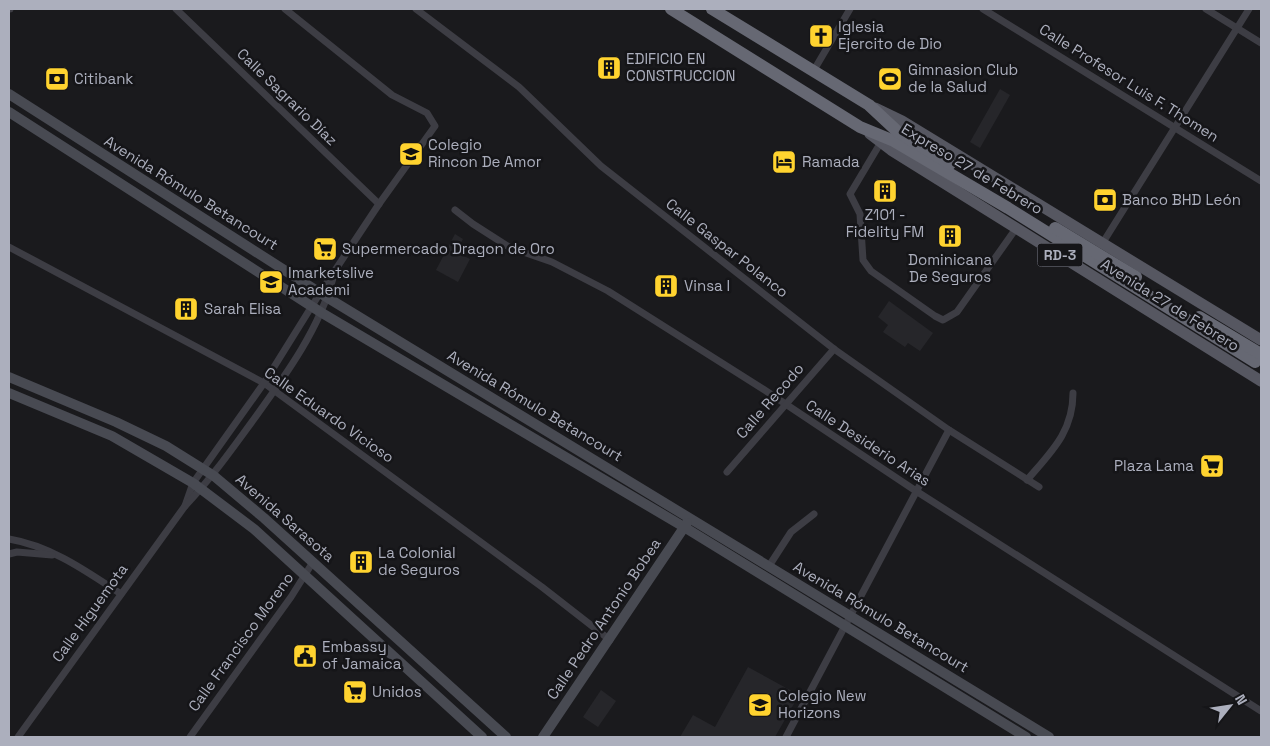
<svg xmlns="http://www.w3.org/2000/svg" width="1270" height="746" viewBox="0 0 1270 746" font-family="'Space Grotesk',sans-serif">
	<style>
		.built { fill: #26262a }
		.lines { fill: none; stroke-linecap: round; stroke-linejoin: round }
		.street { stroke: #3d3d44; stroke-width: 7 }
		.secondary { stroke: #484a52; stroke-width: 10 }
		.primary { stroke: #565761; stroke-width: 11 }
		.highway { stroke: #666873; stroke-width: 12 }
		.labels { text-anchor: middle; stroke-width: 5; stroke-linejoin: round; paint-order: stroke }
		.shield { fill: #151518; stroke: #7f818c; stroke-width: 1 }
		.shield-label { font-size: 14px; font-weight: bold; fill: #acafbd }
		.poi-label { font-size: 15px; fill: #acafbd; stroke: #151518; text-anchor: start }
		.street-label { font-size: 15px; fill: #acafbd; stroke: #151518 }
	</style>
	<rect width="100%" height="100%" fill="#1a1a1d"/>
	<g class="built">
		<polygon points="1000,89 1010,95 980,148 970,142"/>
		<polygon points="455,234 463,239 456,252 470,259 458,282 436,270"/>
		<polygon points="889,301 933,333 920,351 908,343 905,347 883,332 888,325 878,317"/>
		<polygon points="748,667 799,695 775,737 680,737 693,715 715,727"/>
		<polygon points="601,690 616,701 598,727 583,717"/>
	</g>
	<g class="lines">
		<g class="street">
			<polyline points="9,9 10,9"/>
			<polyline points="176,9 379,204"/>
			<polyline points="416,9 519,87 601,166 834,349 949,430 1039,487"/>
			<polyline points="983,9 1261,181"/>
			<polyline points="1206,9 1261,43"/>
			<polyline points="814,70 850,9"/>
			<polyline points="881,142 850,194 860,214 863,260 871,271 935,316 943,320 957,312 1017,227"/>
			<polyline points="455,210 473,224 509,247 552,262 608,291 763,389 916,491 1261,711"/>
			<polyline points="1102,244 1249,9"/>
			<polyline points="9,247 264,383 542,587 610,640"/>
			<polyline points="727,472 834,349"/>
			<path d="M1027 480C1051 452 1073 432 1073 393"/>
			<polyline points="185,506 193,483 264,383 320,293 379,204 435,126 427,113 392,95 285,9"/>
			<path d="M9 539C51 546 86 571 121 594"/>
			<polyline points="9,554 17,552 52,555"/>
			<polyline points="769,566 791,532 814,514"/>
			<path d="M18 737 185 506C211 479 232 449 254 419 285 376 319 330 333 278"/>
			<polyline points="190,737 291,597 313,562"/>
			<polyline points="786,737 949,430"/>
		</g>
		<g class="secondary">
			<polyline points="9,94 328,298 1049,737"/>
			<polyline points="9,112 322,313 684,527 1026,737"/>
			<polyline points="9,377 116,422 166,446 214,476 264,518 506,737"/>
			<polyline points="9,393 112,436 193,483 254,529 482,737"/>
			<polyline points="543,737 687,523"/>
		</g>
		<g class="primary">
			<polyline points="875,108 902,121 1261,340"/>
			<polyline points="870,134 891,150 1261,381"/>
		</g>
		<g class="highway">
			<polyline points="671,9 860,127 894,141 1008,208 1255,362"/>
			<polyline points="712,9 869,105 898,132 950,164"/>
			<polyline points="1055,228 1136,277"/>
			<polyline points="1199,317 1259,353"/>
		</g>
	</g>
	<defs>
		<symbol id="church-square" viewBox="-11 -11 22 22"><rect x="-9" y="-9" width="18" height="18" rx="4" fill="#ffd32f" stroke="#151518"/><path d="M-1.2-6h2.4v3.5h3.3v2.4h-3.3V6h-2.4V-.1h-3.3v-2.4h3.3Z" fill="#111"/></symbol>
		<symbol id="building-square" viewBox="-11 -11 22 22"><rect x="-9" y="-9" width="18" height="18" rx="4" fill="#ffd32f" stroke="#151518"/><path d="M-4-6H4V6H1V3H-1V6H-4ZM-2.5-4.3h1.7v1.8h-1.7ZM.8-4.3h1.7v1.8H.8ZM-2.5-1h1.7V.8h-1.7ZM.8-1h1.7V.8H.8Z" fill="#111"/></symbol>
		<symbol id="bank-square" viewBox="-11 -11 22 22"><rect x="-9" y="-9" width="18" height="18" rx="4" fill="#ffd32f" stroke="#151518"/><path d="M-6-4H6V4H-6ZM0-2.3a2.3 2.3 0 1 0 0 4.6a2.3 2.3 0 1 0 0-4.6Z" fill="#111"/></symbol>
		<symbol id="stadium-square" viewBox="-11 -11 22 22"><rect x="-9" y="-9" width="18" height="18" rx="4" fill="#ffd32f" stroke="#151518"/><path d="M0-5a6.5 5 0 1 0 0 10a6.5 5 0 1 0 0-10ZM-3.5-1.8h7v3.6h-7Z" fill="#111"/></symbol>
		<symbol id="school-square" viewBox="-11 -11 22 22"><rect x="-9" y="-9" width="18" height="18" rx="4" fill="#ffd32f" stroke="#151518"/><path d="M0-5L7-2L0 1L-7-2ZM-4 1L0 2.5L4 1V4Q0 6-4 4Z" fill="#111"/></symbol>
		<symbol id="hotel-square" viewBox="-11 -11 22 22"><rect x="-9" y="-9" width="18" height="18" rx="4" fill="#ffd32f" stroke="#151518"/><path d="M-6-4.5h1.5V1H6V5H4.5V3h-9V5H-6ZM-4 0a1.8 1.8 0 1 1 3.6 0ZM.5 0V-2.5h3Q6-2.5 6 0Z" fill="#111"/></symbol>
		<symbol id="supermarket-square" viewBox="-11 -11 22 22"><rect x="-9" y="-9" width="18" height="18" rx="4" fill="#ffd32f" stroke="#151518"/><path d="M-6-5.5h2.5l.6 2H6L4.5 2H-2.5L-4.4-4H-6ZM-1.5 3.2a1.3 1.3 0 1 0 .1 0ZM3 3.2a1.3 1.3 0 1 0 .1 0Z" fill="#111"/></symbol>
		<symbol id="civic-square" viewBox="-11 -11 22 22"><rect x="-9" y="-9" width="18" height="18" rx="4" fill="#ffd32f" stroke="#151518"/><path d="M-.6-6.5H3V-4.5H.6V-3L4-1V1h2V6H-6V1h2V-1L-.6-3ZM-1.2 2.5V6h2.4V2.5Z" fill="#111"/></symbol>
	</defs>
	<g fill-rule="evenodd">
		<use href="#church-square" x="807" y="22" width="28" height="28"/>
		<use href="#building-square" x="595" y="54" width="28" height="28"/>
		<use href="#bank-square" x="43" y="65" width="28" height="28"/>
		<use href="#stadium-square" x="876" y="65" width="28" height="28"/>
		<use href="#school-square" x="397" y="140" width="28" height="28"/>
		<use href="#hotel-square" x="770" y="148" width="28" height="28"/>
		<use href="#building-square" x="871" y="177" width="28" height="28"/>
		<use href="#bank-square" x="1091" y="186" width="28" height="28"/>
		<use href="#building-square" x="936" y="222" width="28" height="28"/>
		<use href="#supermarket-square" x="311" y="235" width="28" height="28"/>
		<use href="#school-square" x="257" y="268" width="28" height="28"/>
		<use href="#building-square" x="652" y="272" width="28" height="28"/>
		<use href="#building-square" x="172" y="295" width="28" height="28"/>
		<use href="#supermarket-square" x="1198" y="452" width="28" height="28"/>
		<use href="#building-square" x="347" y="548" width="28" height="28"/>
		<use href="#civic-square" x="291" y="642" width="28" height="28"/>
		<use href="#supermarket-square" x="341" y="678" width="28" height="28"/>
		<use href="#school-square" x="746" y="691" width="28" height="28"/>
	</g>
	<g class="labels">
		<rect class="shield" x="1037.5" y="243.5" width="45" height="23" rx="4"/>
		<g class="shield-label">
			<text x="1060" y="260">RD-3</text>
		</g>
		<g class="poi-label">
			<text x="838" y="32">Iglesia<tspan x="838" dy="17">Ejercito de Dio</tspan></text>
			<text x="626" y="64">EDIFICIO EN<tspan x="626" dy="17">CONSTRUCCION</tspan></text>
			<text x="908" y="75">Gimnasion Club<tspan x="908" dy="17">de la Salud</tspan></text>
			<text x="74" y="84">Citibank</text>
			<text x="428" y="150">Colegio<tspan x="428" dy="17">Rincon De Amor</tspan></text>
			<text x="802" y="167">Ramada</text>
			<text x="1122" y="205">Banco BHD León</text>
			<text x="885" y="220" text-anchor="middle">Z101 -<tspan x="885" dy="17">Fidelity FM</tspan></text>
			<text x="342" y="254">Supermercado Dragon de Oro</text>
			<text x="950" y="265" text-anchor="middle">Dominicana<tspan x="950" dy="17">De Seguros</tspan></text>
			<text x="288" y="278">Imarketslive<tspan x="288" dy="17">Academi</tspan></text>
			<text x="684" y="291">Vinsa I</text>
			<text x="204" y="314">Sarah Elisa</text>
			<text x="1194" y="471" text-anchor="end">Plaza Lama</text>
			<text x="378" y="558">La Colonial<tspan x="378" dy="17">de Seguros</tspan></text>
			<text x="322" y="652">Embassy<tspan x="322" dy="17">of Jamaica</tspan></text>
			<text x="372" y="697">Unidos</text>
			<text x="778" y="701">Colegio New<tspan x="778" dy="17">Horizons</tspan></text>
		</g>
		<g class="street-label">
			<text transform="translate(1129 83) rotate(32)" y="5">Calle Profesor Luis F. Thomen</text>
			<text transform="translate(287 97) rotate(44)" y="5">Calle Sagrario Díaz</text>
			<text transform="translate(972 169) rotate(31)" y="5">Expreso 27 de Febrero</text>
			<text transform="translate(191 193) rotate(32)" y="5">Avenida Rómulo Betancourt</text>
			<text transform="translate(727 248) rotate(38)" y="5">Calle Gaspar Polanco</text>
			<text transform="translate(1170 305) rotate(32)" y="5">Avenida 27 de Febrero</text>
			<text transform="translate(770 401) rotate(-49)" y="5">Calle Recodo</text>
			<text transform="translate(535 406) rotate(31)" y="5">Avenida Rómulo Betancourt</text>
			<text transform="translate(329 415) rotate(35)" y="5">Calle Eduardo Vicioso</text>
			<text transform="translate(868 443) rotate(33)" y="5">Calle Desiderio Arias</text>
			<text transform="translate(285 518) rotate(41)" y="5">Avenida Sarasota</text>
			<text transform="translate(90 613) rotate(-54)" y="5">Calle Higuemota</text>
			<text transform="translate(881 617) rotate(31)" y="5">Avenida Rómulo Betancourt</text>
			<text transform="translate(604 619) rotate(-56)" y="5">Calle Pedro Antonio Bobea</text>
			<text transform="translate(241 642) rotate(-54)" y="5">Calle Francisco Moreno</text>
		</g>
	</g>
	<rect width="1270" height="746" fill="none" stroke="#acafbd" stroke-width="20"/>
	<g transform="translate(1230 706) rotate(60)" stroke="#151518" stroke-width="4" paint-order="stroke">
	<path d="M0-4L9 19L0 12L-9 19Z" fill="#acafbd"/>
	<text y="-8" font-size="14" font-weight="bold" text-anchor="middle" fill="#acafbd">N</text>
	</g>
</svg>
